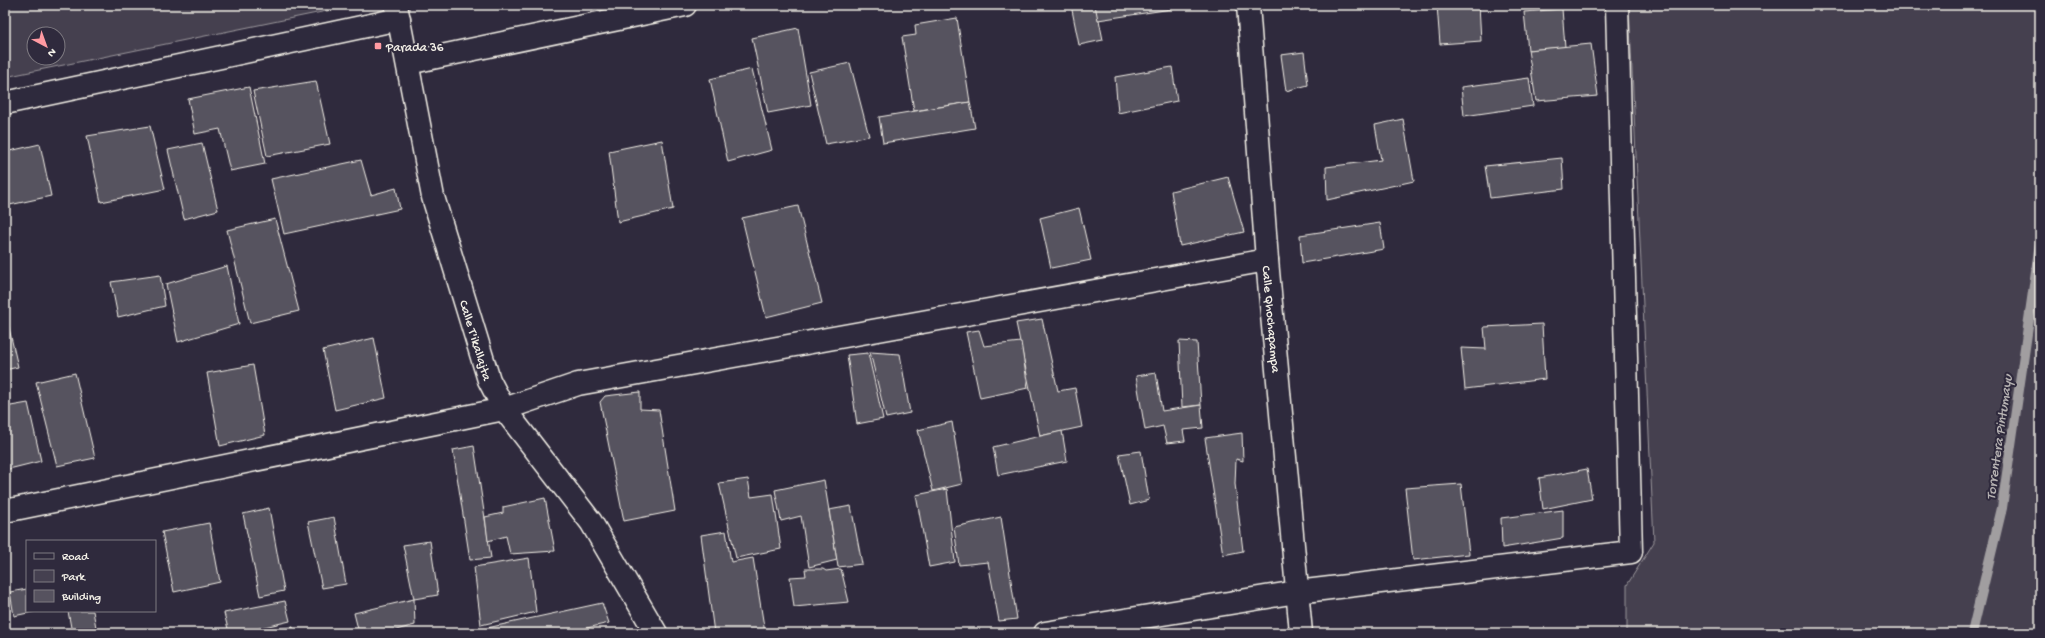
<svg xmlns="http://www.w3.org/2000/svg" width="2045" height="638" viewBox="0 0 2045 638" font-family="'Gochi Hand',sans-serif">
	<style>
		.green { fill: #454050; stroke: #9c989c; fill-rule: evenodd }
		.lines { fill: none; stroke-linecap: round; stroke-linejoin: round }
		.stream { stroke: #a19ea0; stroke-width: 10 }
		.building { fill: #56525f; stroke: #f4f1e8 }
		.street-casing { stroke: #f4f1e8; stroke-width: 25 }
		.secondary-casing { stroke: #f4f1e8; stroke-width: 25 }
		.street { stroke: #2f2a3d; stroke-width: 22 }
		.secondary { stroke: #2f2a3d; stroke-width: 22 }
		.poi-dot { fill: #ff9aa2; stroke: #2f2a3d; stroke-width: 1.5 }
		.labels { text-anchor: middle; stroke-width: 4; stroke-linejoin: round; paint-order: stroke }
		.poi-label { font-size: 13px; fill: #f4f1e8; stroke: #2f2a3d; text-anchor: start }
		.street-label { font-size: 13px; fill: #f4f1e8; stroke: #2f2a3d }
		.water-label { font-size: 14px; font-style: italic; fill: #b6b2b2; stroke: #2f2a3d }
	</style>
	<rect width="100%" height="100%" fill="#2f2a3d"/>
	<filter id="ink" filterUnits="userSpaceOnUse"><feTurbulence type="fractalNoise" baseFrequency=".025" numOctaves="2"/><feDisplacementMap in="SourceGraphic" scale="8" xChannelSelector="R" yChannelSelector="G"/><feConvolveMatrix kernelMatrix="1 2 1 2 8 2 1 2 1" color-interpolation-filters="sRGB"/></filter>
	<g filter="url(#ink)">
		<g class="green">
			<path d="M5 5H356L5 77ZM34 34H58V58H34Z"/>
			<polygon points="1629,5 2040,5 2040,633 1627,633 1627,585 1654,542"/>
		</g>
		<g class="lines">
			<polyline class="stream" points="1972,633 2002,508 2040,243"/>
		</g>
		<g class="building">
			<polygon points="1071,5 1096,5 1103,40 1079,45"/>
			<polygon points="1095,5 1178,5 1178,8 1098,20"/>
			<polygon points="1181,5 1203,5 1182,8"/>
			<polygon points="1437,5 1479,5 1481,41 1440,44"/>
			<polygon points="1562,9 1565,47 1528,50 1524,12"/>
			<polygon points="957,18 970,102 914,111 902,37 916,35 915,25"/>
			<polygon points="798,28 811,105 768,113 752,38"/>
			<polygon points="1591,44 1598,96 1536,101 1528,50"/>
			<polygon points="1304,52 1308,85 1286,91 1281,55"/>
			<polygon points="850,63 869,136 826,144 809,72"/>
			<polygon points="1172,67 1177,101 1118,113 1115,77"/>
			<polygon points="752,69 772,150 728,162 710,79"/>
			<polygon points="1529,78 1533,106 1464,116 1461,87"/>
			<polygon points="316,81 330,144 267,156 253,91"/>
			<polygon points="249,87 265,164 230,171 220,129 195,134 188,99"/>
			<polygon points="970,102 975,128 883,143 879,117"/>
			<polygon points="1403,119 1414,181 1327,200 1326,167 1381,160 1375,125"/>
			<polygon points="150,126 165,189 101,202 87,136"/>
			<polygon points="662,140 673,209 618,222 609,151"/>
			<polygon points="202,143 218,210 184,219 168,150"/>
			<polygon points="40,144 51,196 5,206 5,152"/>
			<polygon points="1562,158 1564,189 1490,198 1485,166"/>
			<polygon points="361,160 371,195 396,188 400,209 284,234 271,179"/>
			<polygon points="1228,177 1244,232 1180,246 1171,191"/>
			<polygon points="798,206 822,303 766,317 742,218"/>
			<polygon points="1079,208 1091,260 1051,268 1040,218"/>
			<polygon points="275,219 299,311 250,323 227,230"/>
			<polygon points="1380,223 1384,249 1302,263 1300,235"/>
			<polygon points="227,266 239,324 178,342 166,284"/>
			<polygon points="160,275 165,306 118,317 111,282"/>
			<polygon points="5,311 18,367 5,370"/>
			<polygon points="1042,319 1058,391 1075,388 1082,427 1040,436 1016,323"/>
			<polygon points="1542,324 1545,379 1465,389 1461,348 1486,349 1484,327"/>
			<polygon points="979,330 984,346 1021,342 1028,388 980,398 966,332"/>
			<polygon points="374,338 386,398 335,410 323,350"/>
			<polygon points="1179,341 1197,342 1201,405 1182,407"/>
			<polygon points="870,352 900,354 910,413 886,418"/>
			<polygon points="868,353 883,419 857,424 847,355"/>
			<polygon points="253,365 265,435 220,446 207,373"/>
			<polygon points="75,373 95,458 57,466 36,382"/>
			<polygon points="1156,373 1162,411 1201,405 1203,428 1183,430 1185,441 1167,443 1163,426 1145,430 1136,376"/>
			<polygon points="640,392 640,409 659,410 675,511 624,521 600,402 605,396"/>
			<polygon points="28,403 41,461 5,470 5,407"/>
			<polygon points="952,422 962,484 933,491 918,430"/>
			<polygon points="1062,431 1067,461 998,475 993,447"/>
			<polygon points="1242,433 1243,461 1236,459 1235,484 1243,551 1223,555 1205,438"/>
			<polygon points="474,446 491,558 470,560 453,450"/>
			<polygon points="1141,451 1149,500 1130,505 1119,454"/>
			<polygon points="1587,469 1592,499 1543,509 1539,478"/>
			<polygon points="748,479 751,497 773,494 781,549 736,558 719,483"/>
			<polygon points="824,480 837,560 809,567 801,516 781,521 775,490"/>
			<polygon points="1461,484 1469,554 1413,560 1405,488"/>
			<polygon points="947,489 955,562 929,567 916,495"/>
			<polygon points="545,498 555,551 510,554 506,536 488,541 485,517 503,513 503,507"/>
			<polygon points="851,506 862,564 838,567 829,510"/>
			<polygon points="269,508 284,591 260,596 243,514"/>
			<polygon points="1563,510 1563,538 1502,548 1501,518"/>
			<polygon points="334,517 346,584 322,588 308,522"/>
			<polygon points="1001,517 1017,619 999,621 988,562 959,565 954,527"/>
			<polygon points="209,523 220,582 174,592 162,532"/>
			<polygon points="726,531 731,562 753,558 765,633 714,633 701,535"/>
			<polygon points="430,541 438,595 414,599 403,545"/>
			<polygon points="529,558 536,612 481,625 474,567"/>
			<polygon points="805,569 823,569 826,571 841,569 849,602 794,607 790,577 806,576"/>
			<polygon points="27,589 27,611 37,611 14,616 10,592"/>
			<polygon points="414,599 415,625 385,633 359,633 354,613"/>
			<polygon points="285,601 290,621 239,633 229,633 224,613"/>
			<polygon points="602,603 609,623 565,633 487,633 487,628"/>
			<polygon points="68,611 93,611 97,633 72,633"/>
			<polygon points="293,627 294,633 271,633 270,629"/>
		</g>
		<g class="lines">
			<defs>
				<g id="street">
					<path id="s1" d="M396 5 433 197 489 380 504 409 591 522 656 633"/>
					<polyline points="408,63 685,5"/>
					<polyline points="5,103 399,19"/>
					<polyline points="5,511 504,409 578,384 1267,260"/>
					<polyline points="1045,633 1297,592 1631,552 1617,5"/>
				</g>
				<g id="secondary">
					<path id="s2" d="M1248 5 1267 260 1301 633"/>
				</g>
			</defs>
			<use href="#street" class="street-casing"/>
			<use href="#secondary" class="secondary-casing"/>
			<use href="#street" class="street"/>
			<use href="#secondary" class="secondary"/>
		</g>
	</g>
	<rect class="poi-dot" x="374" y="42" width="8" height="8" rx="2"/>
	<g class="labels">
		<g class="poi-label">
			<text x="386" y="51">Parada 36</text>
		</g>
		<g class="street-label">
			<text dy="5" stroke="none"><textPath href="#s2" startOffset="315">Calle Qhochapampa</textPath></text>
			<text dy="5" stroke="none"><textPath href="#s1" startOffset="345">Calle T'ikallajta</textPath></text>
		</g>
		<g class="water-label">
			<text transform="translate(1998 437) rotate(-82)" y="5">Torrentera Pintumayu</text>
		</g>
	</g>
	<rect width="2045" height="638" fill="none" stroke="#2f2a3d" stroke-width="20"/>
	<rect x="10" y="10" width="2025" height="618" fill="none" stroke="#f4f1e8" stroke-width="1.5" filter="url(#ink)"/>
	<rect x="26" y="540" width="130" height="72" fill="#2f2a3d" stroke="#7e7a81"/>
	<rect x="34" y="553" width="20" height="6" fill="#2f2a3d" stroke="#7e7a81"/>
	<text x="62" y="560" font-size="12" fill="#f4f1e8">Road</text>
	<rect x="34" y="570" width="20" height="12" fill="#454050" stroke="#7e7a81"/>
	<text x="62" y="580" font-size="12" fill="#f4f1e8">Park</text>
	<rect x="34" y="590" width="20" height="12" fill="#56525f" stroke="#7e7a81"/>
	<text x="62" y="600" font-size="12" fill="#f4f1e8">Building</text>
	<g transform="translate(46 46) rotate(139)"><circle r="19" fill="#2f2a3d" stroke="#7e7a81"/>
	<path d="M0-3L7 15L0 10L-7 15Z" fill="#ff9aa2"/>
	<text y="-6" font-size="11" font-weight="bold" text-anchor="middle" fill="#f4f1e8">N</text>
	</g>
</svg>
